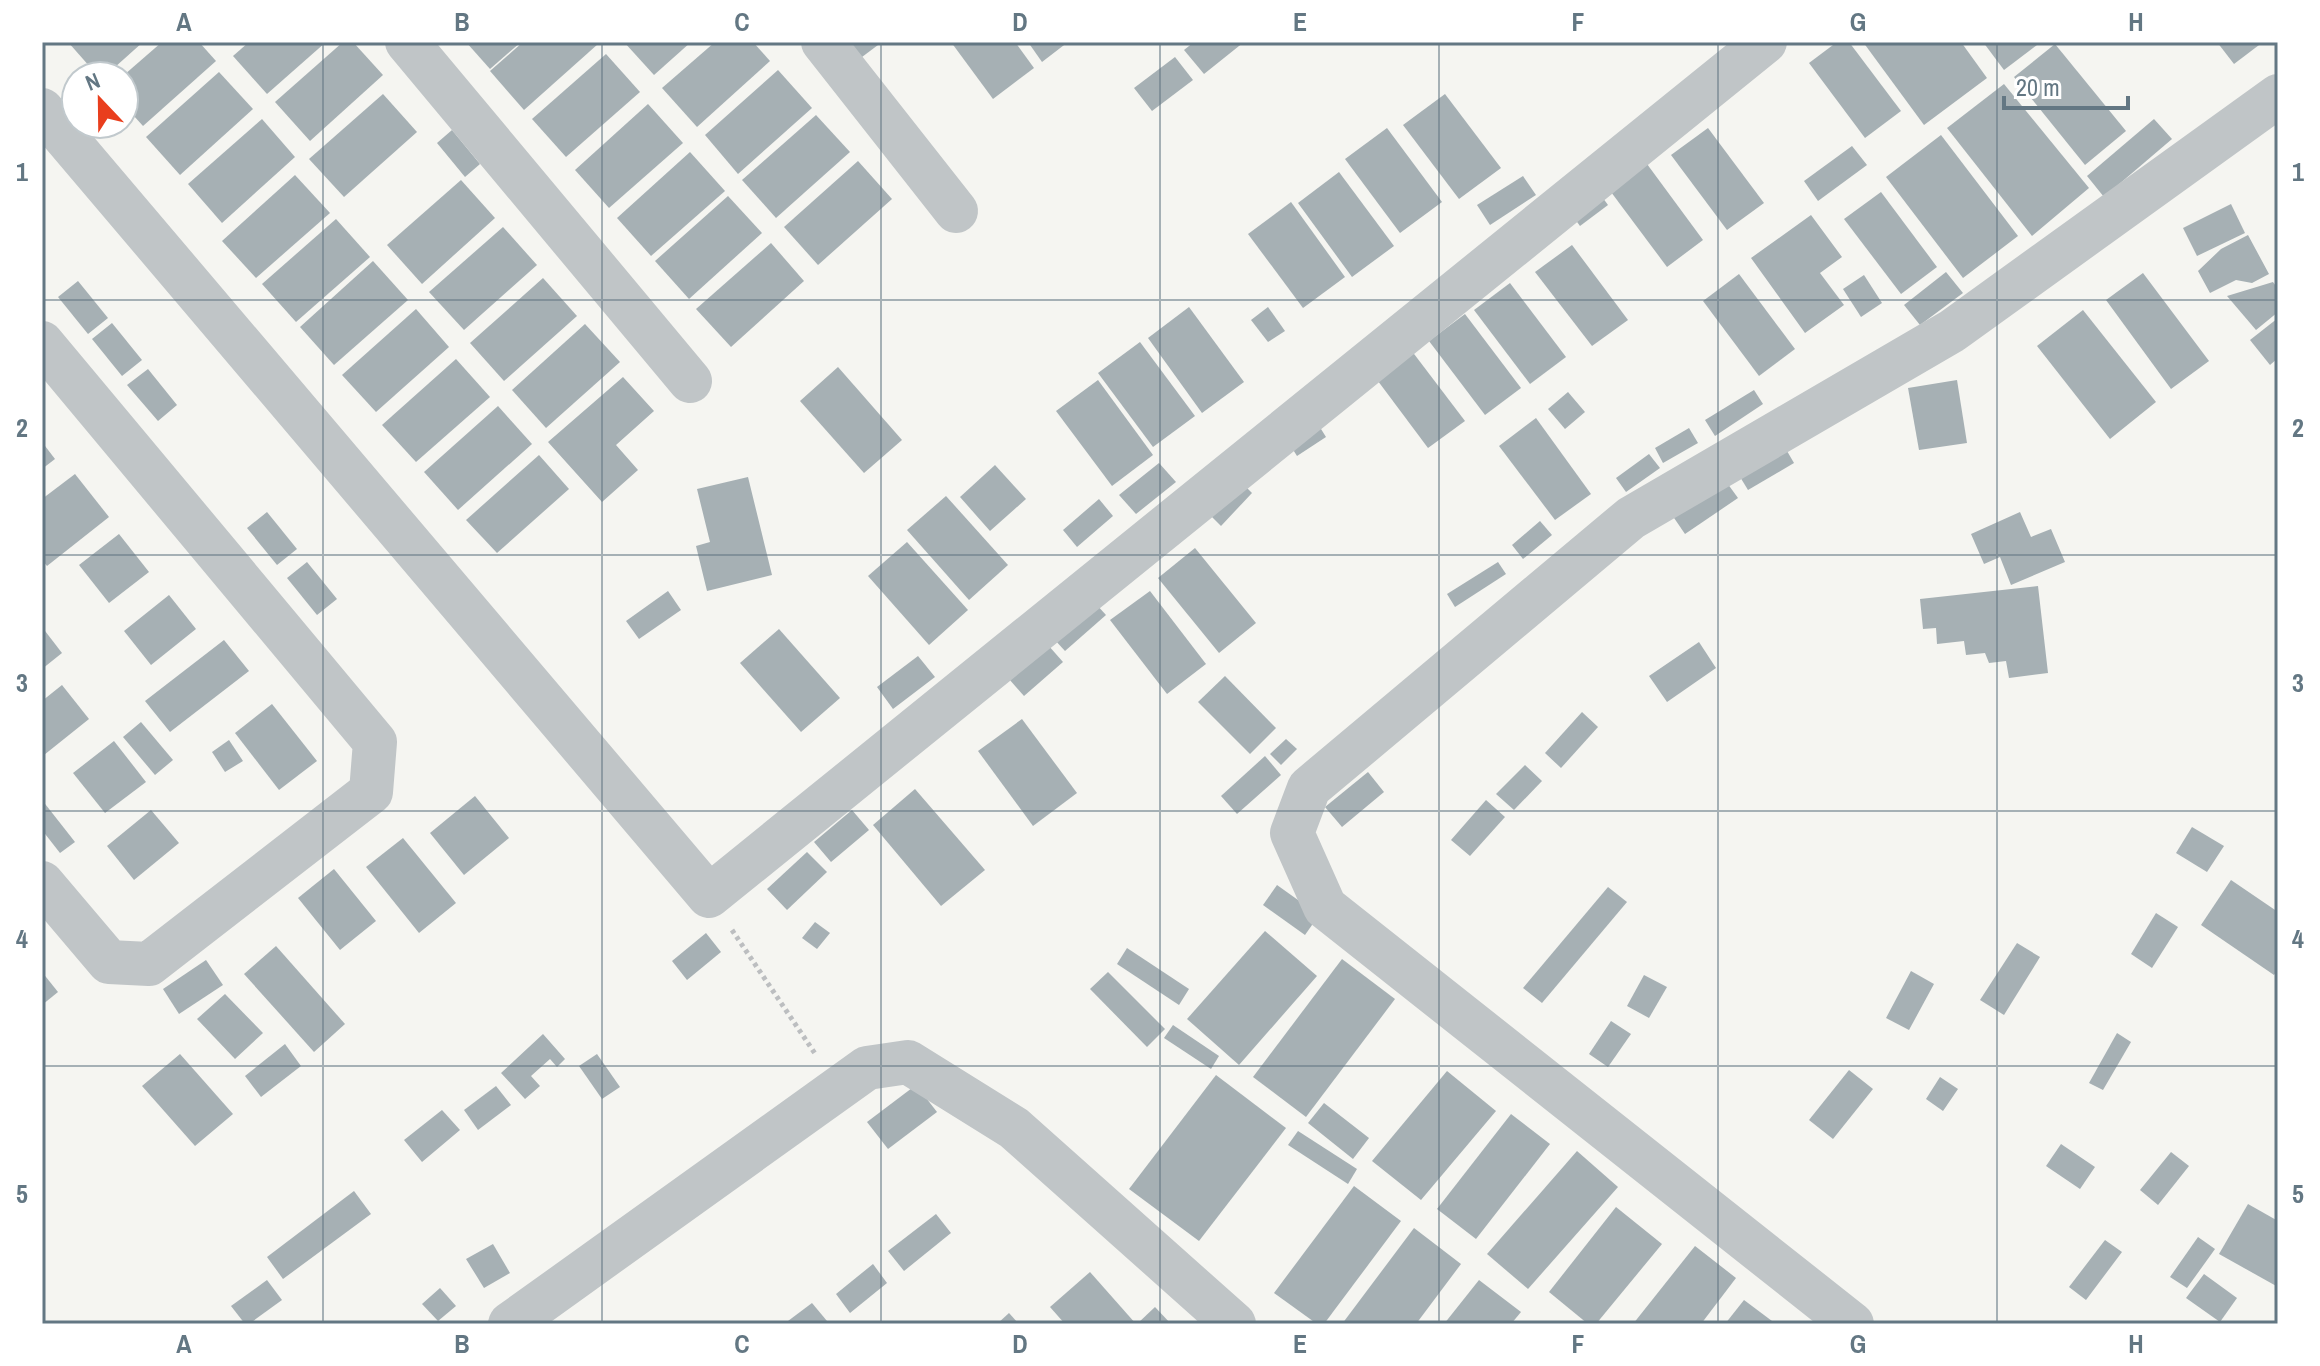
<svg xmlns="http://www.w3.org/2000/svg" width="2320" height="1366" viewBox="0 0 2320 1366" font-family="'Archivo Narrow',sans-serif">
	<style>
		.building { fill: #a6b0b4 }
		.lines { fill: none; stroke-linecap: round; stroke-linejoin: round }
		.path { stroke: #bcbec0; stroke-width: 5; stroke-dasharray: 4 4; stroke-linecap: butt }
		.minor { stroke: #c0c5c7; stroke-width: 44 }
		.grid { fill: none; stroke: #637783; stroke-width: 2; stroke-opacity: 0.55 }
		.neatline { fill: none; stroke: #637783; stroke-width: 3 }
		.grid-label { font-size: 26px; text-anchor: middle; font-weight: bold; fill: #637783 }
	</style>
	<rect width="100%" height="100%" fill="#f5f5f1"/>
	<g class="building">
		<polygon points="68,42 143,42 105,76 98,76"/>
		<polygon points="162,42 199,42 216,61 143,126 124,105 124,75"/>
		<polygon points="249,42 326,42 267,94 233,56"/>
		<polygon points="343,42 353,42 383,75 310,141 275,102"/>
		<polygon points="466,42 521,42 490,69"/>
		<polygon points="523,42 596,42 598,44 524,110 490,71"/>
		<polygon points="624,42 691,42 654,75"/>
		<polygon points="715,42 753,42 770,61 697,127 662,88"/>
		<polygon points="845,42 882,42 858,60"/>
		<polygon points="951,42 1015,42 1034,68 993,99"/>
		<polygon points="1028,42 1068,42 1042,62"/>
		<polygon points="1194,42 1244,42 1204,74 1184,50"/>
		<polygon points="1837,42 1849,42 1901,111 1865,138 1809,63"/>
		<polygon points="1863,42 1961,42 1987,78 1924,125"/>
		<polygon points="1983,42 2041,42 2004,70"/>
		<polygon points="2217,42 2263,42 2234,64"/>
		<polygon points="2055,44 2126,131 2085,165 2014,77"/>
		<polygon points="606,54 640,92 566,157 532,119"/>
		<polygon points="1175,57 1193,80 1152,111 1134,88"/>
		<polygon points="778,70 812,108 738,174 705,135"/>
		<polygon points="219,72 253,109 180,175 146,137"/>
		<polygon points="2004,84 2089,188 2032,236 1947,128"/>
		<polygon points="383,94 417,132 344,197 309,159"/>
		<polygon points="1445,94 1501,168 1459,199 1403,125"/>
		<polygon points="648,104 683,143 609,208 575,170"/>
		<polygon points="816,115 850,152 776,218 742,180"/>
		<polygon points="262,119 295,157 222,223 188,184"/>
		<polygon points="2154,119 2172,139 2104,197 2087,176"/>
		<polygon points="1387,128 1442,202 1400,233 1345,159"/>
		<polygon points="1708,128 1764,203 1727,230 1671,155"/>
		<polygon points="452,130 480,164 465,177 437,143"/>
		<polygon points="1941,135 2018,236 1963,278 1886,177"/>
		<polygon points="1852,146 1867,165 1818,201 1804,181"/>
		<polygon points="690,152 725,191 651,256 617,218"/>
		<polygon points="858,161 892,199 818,265 784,227"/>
		<polygon points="1647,164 1703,240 1667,267 1611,192"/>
		<polygon points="1339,172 1394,246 1352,277 1298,203"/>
		<polygon points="295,175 330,213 256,278 222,241"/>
		<polygon points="1523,176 1536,195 1490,225 1477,205"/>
		<polygon points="461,180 495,218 422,284 387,245"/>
		<polygon points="1597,190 1608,205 1580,226 1569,211"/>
		<polygon points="1881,192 1937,267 1901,294 1844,219"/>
		<polygon points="728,196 762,233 689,299 655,261"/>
		<polygon points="1291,202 1345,277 1303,308 1248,234"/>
		<polygon points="2231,204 2245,233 2197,256 2183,228"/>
		<polygon points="1811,215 1842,257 1820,273 1844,305 1805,333 1751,258"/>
		<polygon points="336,219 370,257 296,322 262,284"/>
		<polygon points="503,227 537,265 464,330 429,292"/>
		<polygon points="2248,235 2269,274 2252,283 2236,280 2210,293 2198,271 2221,249"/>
		<polygon points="771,243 804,281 731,347 696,309"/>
		<polygon points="1572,245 1628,320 1592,346 1535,272"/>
		<polygon points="373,261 408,300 334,365 300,327"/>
		<polygon points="1946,272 1963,293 1920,325 1904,305"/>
		<polygon points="2143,273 2209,361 2171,389 2106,300"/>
		<polygon points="1739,274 1795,349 1759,376 1703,301"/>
		<polygon points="1864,275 1882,303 1861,317 1843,289"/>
		<polygon points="543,278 577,316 504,381 470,343"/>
		<polygon points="78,281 108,318 88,334 58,297"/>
		<polygon points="2273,282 2278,289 2278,312 2256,330 2227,296"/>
		<polygon points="1510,283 1566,357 1530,384 1474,310"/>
		<polygon points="1189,307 1244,382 1202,413 1148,338"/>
		<polygon points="1268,307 1285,331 1268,342 1251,320"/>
		<polygon points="416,309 449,347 376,412 342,375"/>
		<polygon points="2083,310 2156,402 2110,439 2037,346"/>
		<polygon points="1465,314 1521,388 1485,415 1429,341"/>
		<polygon points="2278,318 2278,358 2270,365 2250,340"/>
		<polygon points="112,323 142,360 122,376 92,339"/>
		<polygon points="585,324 620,362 546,428 512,390"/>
		<polygon points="1140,342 1195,416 1153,447 1098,373"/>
		<polygon points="1408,346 1465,421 1428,448 1372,373"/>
		<polygon points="456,359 490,397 416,462 382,425"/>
		<polygon points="838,367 902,440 864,473 800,401"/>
		<polygon points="148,369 177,405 158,421 127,385"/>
		<polygon points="623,377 654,411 616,445 638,470 602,502 548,442"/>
		<polygon points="1098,380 1153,455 1112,486 1056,411"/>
		<polygon points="1957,380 1967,443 1919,450 1908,388"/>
		<polygon points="1754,390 1763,404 1715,436 1705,420"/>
		<polygon points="1568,392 1585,412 1565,429 1548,409"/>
		<polygon points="498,406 532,444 458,510 424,472"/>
		<polygon points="1536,418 1591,494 1555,520 1499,446"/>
		<polygon points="1316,421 1326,437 1297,456 1287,440"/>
		<polygon points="1689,428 1698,443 1663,463 1655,448"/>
		<polygon points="1780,439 1794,463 1748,490 1734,467"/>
		<polygon points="42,442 55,459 42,469"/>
		<polygon points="1649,454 1660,468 1626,492 1616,478"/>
		<polygon points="539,455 569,489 497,553 466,520"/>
		<polygon points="1159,463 1176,482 1136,514 1119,495"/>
		<polygon points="995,465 1026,499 990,531 960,497"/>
		<polygon points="75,474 109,517 47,566 42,560 42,499"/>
		<polygon points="1722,476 1738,498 1685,534 1670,512"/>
		<polygon points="748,477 772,575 707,591 696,546 710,542 697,489"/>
		<polygon points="1237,478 1252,493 1221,526 1206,511"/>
		<polygon points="946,496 1008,565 969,600 907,530"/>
		<polygon points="1099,499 1113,516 1077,547 1063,530"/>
		<polygon points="267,512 297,549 277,565 247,528"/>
		<polygon points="2020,512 2031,537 2051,529 2065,562 2011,585 2000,557 1984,564 1971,534"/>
		<polygon points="1540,521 1552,535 1523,559 1512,545"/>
		<polygon points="119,534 149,572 109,603 79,565"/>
		<polygon points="907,542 968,610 929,645 868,576"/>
		<polygon points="1195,548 1256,623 1219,653 1158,578"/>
		<polygon points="307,562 337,599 317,615 287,578"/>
		<polygon points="1498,562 1506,574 1455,607 1447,594"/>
		<polygon points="2038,586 2048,673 2009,678 2006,661 1989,663 1985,653 1966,655 1964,641 1937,644 1936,628 1923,629 1920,599"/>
		<polygon points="668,591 681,610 639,639 626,621"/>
		<polygon points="1150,591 1206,664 1167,694 1110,620"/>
		<polygon points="169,595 196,629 151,665 124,631"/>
		<polygon points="1095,603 1106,615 1065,651 1054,639"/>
		<polygon points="42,627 62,653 42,669"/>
		<polygon points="779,629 840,698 801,732 740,663"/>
		<polygon points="224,640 249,671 170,732 145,701"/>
		<polygon points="1699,642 1716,668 1667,702 1649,676"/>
		<polygon points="1048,645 1063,662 1024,696 1009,679"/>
		<polygon points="918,656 935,677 893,709 877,687"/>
		<polygon points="1225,676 1276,728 1250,754 1198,702"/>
		<polygon points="62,685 89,719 44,755 42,753 42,701"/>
		<polygon points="272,704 317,761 279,790 235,733"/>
		<polygon points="1582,712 1598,727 1561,768 1545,753"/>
		<polygon points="1022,719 1077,793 1033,826 978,751"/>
		<polygon points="141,722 173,760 155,775 123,737"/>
		<polygon points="1286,739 1297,749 1281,765 1270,754"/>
		<polygon points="229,740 243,761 225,772 212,752"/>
		<polygon points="114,741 146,782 105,813 73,773"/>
		<polygon points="1265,756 1281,775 1237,814 1221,796"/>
		<polygon points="1525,765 1542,781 1514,810 1496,794"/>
		<polygon points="1368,772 1384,792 1342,827 1325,807"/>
		<polygon points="915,789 985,870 941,906 873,825"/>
		<polygon points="475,796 509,838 464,875 430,833"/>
		<polygon points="42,800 75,842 60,853 42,830"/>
		<polygon points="1486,800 1505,817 1470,856 1451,840"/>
		<polygon points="151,810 179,843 134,880 107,846"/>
		<polygon points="852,810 869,830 831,862 814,842"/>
		<polygon points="2192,827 2224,846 2207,872 2176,853"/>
		<polygon points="403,838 456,903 419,933 366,867"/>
		<polygon points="807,852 827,872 787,910 767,889"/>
		<polygon points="334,869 376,921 340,950 298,898"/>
		<polygon points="2231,880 2278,912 2278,969 2274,975 2201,925"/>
		<polygon points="1277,885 1319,915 1305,935 1263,905"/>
		<polygon points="1608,887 1627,902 1542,1003 1523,988"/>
		<polygon points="2156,913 2178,927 2152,968 2131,954"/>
		<polygon points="815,922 830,933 817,949 802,938"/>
		<polygon points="1265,931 1317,976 1239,1065 1187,1019"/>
		<polygon points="706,933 721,952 687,980 672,961"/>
		<polygon points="2017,943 2040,957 2004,1015 1980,1000"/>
		<polygon points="276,946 345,1024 314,1052 244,974"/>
		<polygon points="1127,948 1189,989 1179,1005 1117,964"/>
		<polygon points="1342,959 1395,999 1306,1117 1253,1077"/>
		<polygon points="206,960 223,985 179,1014 163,989"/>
		<polygon points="1911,971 1934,984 1909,1030 1886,1018"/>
		<polygon points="42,972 58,992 42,1005"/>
		<polygon points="1108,972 1165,1029 1147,1047 1090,989"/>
		<polygon points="1644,975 1667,987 1649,1018 1627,1006"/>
		<polygon points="225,994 263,1033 235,1059 197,1019"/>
		<polygon points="1611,1021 1631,1034 1608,1067 1589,1054"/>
		<polygon points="1173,1025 1219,1056 1211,1069 1164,1038"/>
		<polygon points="2117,1033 2131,1042 2103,1090 2089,1083"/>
		<polygon points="543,1034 565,1059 557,1067 550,1059 531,1076 540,1086 525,1099 501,1073"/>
		<polygon points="285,1044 301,1066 261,1097 245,1076"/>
		<polygon points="180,1054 233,1114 195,1146 142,1086"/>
		<polygon points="597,1054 620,1087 602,1099 579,1066"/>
		<polygon points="1849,1070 1873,1089 1833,1139 1809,1120"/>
		<polygon points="1447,1071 1496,1111 1421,1200 1372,1161"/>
		<polygon points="1216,1075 1286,1128 1199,1241 1129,1189"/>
		<polygon points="1940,1077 1958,1089 1943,1111 1926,1099"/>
		<polygon points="916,1085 937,1112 888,1149 867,1122"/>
		<polygon points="496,1086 511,1105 478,1130 464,1110"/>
		<polygon points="1324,1103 1369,1138 1353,1159 1308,1123"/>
		<polygon points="442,1110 460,1130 422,1162 404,1140"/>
		<polygon points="1511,1114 1550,1144 1476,1239 1437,1209"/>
		<polygon points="1298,1131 1357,1169 1348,1184 1288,1145"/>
		<polygon points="2061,1144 2095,1167 2080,1189 2046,1166"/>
		<polygon points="1577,1151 1618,1187 1528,1289 1487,1254"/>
		<polygon points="2171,1152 2189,1166 2158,1205 2140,1190"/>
		<polygon points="1354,1186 1401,1221 1324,1324 1317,1324 1274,1293"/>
		<polygon points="354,1191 371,1214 283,1279 267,1257"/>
		<polygon points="2248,1204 2278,1221 2278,1287 2219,1254"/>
		<polygon points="1616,1207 1662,1244 1596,1324 1588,1324 1549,1292"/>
		<polygon points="936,1214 951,1233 904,1271 888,1251"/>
		<polygon points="1414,1228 1461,1264 1416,1324 1342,1324"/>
		<polygon points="2198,1237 2215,1249 2187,1288 2170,1277"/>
		<polygon points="2105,1240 2122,1252 2086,1300 2069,1287"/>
		<polygon points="493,1244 510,1273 484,1288 466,1259"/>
		<polygon points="1695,1246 1736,1278 1701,1324 1633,1324"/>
		<polygon points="873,1264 887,1283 850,1313 836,1294"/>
		<polygon points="1090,1272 1136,1324 1065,1324 1050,1307"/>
		<polygon points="2204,1274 2237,1298 2220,1322 2186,1298"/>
		<polygon points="267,1280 282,1300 249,1324 245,1324 231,1306"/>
		<polygon points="1479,1280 1521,1312 1511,1324 1444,1324"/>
		<polygon points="440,1288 456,1306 438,1321 422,1304"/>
		<polygon points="1744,1300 1776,1324 1725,1324"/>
		<polygon points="812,1303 827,1321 822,1324 784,1324"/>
		<polygon points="1155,1307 1171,1324 1137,1324"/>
		<polygon points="1009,1313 1019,1324 997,1324"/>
	</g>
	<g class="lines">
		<polyline class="path" points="732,930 816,1055"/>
		<g class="minor">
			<polyline points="407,42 690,381"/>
			<polyline points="823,42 956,211"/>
			<polyline points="42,110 709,896 1765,42"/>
			<polyline points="42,343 375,742 371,792 149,964 109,962 42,883"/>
			<polyline points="510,1324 867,1068 908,1062 1014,1128 1234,1324"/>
			<polyline points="1852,1324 1325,907 1292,833 1309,788 1631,518 1952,331 2278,96"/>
		</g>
	</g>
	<path class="grid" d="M323 42V1324M602 42V1324M881 42V1324M1160 42V1324M1439 42V1324M1718 42V1324M1997 42V1324M42 300H2278M42 555H2278M42 811H2278M42 1066H2278"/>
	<rect width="2320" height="1366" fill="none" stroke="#ffffff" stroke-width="88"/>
	<g transform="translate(100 100) rotate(338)"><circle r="38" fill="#ffffff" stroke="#c1c9cd" stroke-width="2"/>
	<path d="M0-6L14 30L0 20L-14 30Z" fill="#e93e1d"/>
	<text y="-12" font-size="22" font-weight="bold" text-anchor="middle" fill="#637783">N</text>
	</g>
	<path d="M2004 96v12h124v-12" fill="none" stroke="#637783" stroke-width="4"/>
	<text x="2016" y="96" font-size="24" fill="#637783" stroke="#ffffff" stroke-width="6" paint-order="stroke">20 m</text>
	<rect x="44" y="44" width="2232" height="1278" class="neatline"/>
	<g class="grid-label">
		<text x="184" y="31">A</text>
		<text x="462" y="31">B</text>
		<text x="742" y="31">C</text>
		<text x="1020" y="31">D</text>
		<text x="1300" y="31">E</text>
		<text x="1578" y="31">F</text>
		<text x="1858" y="31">G</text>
		<text x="2136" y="31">H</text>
		<text x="22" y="181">1</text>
		<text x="2298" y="181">1</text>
		<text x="22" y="437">2</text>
		<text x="2298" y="437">2</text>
		<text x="22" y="692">3</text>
		<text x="2298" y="692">3</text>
		<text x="22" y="948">4</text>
		<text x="2298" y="948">4</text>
		<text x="22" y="1203">5</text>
		<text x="2298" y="1203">5</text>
		<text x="184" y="1353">A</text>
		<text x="462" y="1353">B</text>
		<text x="742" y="1353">C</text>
		<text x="1020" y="1353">D</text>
		<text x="1300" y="1353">E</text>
		<text x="1578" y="1353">F</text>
		<text x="1858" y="1353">G</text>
		<text x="2136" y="1353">H</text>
	</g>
</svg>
